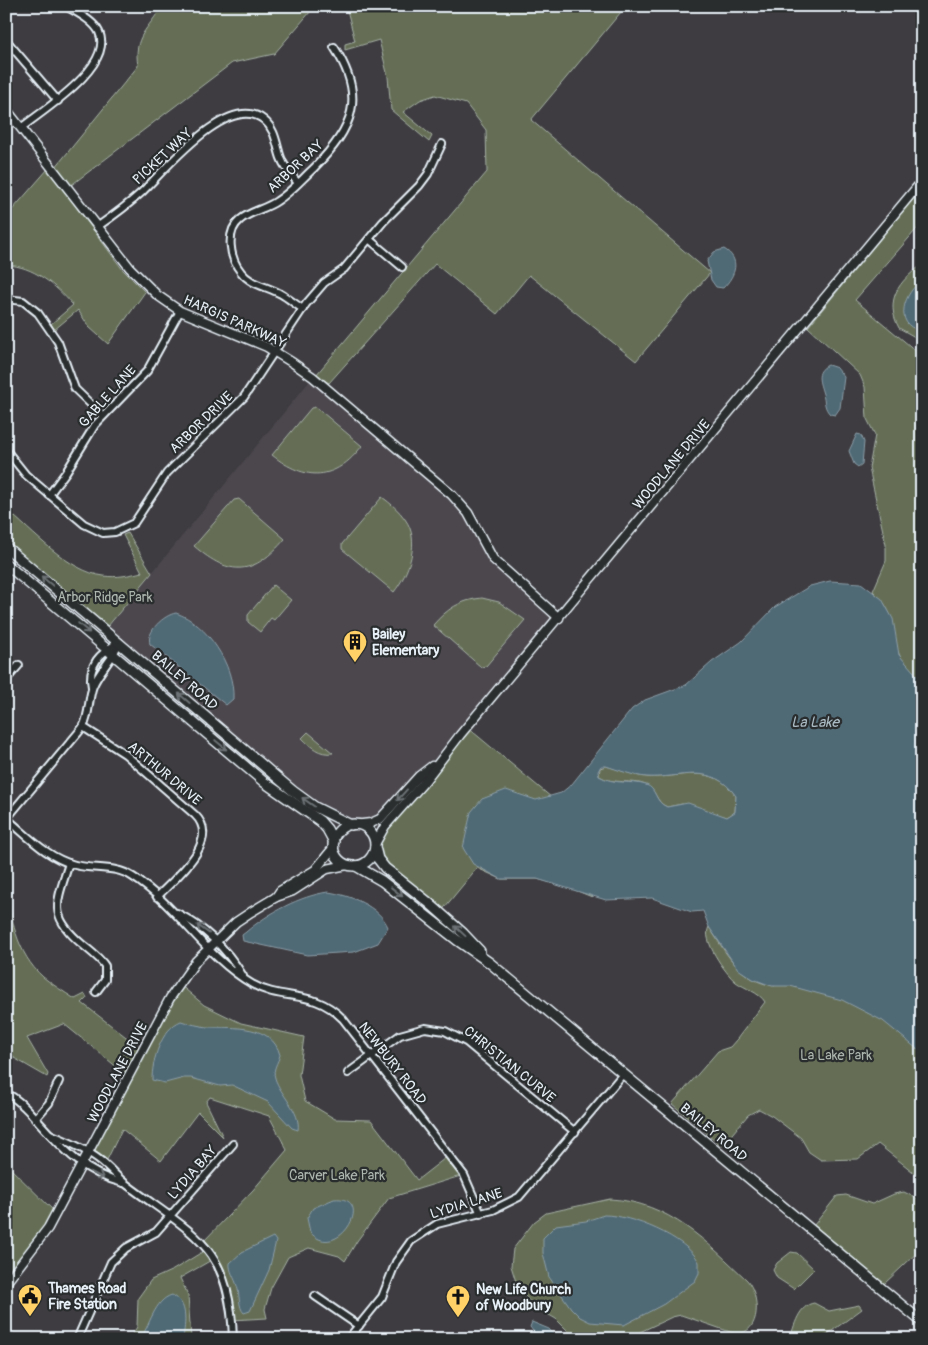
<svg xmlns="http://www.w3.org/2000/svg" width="928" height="1345" viewBox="0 0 928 1345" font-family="Pangolin,sans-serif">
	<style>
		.built { fill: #4c464d }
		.green { fill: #656e55; stroke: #a6b0a6 }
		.water { fill: #4f6974; stroke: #8c9fa9; fill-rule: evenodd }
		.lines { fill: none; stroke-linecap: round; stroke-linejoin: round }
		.minor-casing { stroke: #e8f1f8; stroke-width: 10 }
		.tertiary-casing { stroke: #e8f1f8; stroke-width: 11 }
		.secondary-casing { stroke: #e8f1f8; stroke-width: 12 }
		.minor { stroke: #2a2d2e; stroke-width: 6 }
		.tertiary { stroke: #2a2d2e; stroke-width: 8 }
		.secondary { stroke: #2a2d2e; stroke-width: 9 }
		.oneway { stroke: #6c7275 }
		.labels { text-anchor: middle; stroke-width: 4.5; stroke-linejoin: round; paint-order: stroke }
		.street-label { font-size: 14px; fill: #e8f1f8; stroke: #2a2d2e }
		.park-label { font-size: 14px; fill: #adb6af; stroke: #2a2d2e }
		.poi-label { font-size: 14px; font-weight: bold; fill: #e8f1f8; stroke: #2a2d2e; text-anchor: start }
		.water-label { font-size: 15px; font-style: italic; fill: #abbbc3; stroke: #2a2d2e }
	</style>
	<rect width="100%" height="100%" fill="#3e3c40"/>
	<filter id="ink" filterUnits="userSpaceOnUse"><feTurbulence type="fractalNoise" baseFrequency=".02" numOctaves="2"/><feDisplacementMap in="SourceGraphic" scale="10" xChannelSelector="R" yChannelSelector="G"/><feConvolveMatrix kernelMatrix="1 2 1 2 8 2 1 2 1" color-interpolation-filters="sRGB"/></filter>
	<g filter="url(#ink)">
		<polygon class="built" points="313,377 460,504 488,552 559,618 438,762 384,815 351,825 326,813 105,630"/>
		<g class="green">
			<path d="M162 6H331L311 11 274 54 232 63 70 186 55 168 138 66C133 36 148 30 162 6Z"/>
			<polygon points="346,6 626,6 531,120 710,273 636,361 529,275 497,314 435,264 329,383 316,375 487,172 486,130 466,104 435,95 420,100 403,112 432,136 429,142 391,110 388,77 379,40 345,50 345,44 355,41"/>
			<path d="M48 169 123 270 145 292 108 344 89 327 78 310 54 330 51 324 73 305C55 285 34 266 6 265V217Z"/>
			<path d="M922 188V223L855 300 922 356V488L916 511 922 519V681C913 674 904 664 899 654 887 628 900 616 873 591L886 561V545L869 468 875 435 867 419 865 387 860 375 808 327Z"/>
			<path d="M922 265V341L899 328C884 300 899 281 922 265Z"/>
			<path d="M316 407 362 446C335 481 306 482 272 455L311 408Z"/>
			<path d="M382 497C390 503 399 510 405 519 421 541 409 573 394 592L342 549V544Z"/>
			<path d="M239 499 285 539C254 575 231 578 194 546L234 500Z"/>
			<path d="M6 509C32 531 69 572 104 576 117 578 129 575 142 572L123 535 128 533 152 573 108 626 6 542Z"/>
			<polygon points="273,585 291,600 274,620 271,618 260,632 248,622 248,615"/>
			<path d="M482 598 499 602 525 620 486 666 481 667 433 625C447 609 460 600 482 598Z"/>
			<path d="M922 714V1179L878 1144 858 1159 821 1160 809 1152 801 1138 772 1116 759 1109 748 1115 722 1146 672 1104 718 1051 730 1047 737 1039 765 1002C760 993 744 988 736 982 725 973 701 939 709 927 727 954 739 981 775 986Z"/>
			<polygon points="467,727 624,858 592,897 570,888 537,879 501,879 477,868 440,913 376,854 379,835"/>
			<path d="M308 732 333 753C319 755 311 747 302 738Z"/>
			<path d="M606 766C619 769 633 776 647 777 681 779 712 761 736 796L735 812 727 817 682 804 667 807C655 802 657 790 646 785 631 779 614 785 599 776L600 768Z"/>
			<path d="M6 882 8 884C9 916 17 954 43 977 53 985 64 992 75 999L85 994 87 998 82 1003 143 1050 179 984 204 1005 241 1023 304 1037 299 1075 305 1101 335 1119 371 1120 417 1180 449 1155 464 1175 389 1198 357 1241 345 1261 339 1256 309 1248 288 1257 271 1288 265 1309 267 1318 231 1320 227 1288 215 1258 180 1278 188 1295 191 1339H129L137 1327 138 1298 151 1280 173 1270 207 1249 202 1243 253 1190 287 1150 269 1116 210 1097 206 1102 223 1137 198 1112 161 1161 122 1129 105 1164 88 1153 129 1077 64 1024 27 1038 48 1074 47 1077 14 1058 6 1042Z"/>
			<polygon points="6,1164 56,1213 6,1280"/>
			<polygon points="904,1192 922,1201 922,1248 884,1284 814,1225 837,1196 846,1195 872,1204 894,1194"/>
			<path d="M610 1199C669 1202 707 1242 747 1280 760 1295 762 1333 736 1334L681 1315 672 1317 625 1339H576L556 1319 532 1305 517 1285 511 1266 513 1249 534 1222 546 1213Z"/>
			<polygon points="791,1252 797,1253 814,1269 794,1289 777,1278 773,1270 777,1263"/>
			<path d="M814 1303 829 1311 859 1305 862 1309 821 1339H790C794 1326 799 1305 814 1303Z"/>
		</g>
		<g class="water">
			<path d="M724 249C741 259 736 275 723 288L716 287 711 280 707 261 714 252Z"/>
			<path d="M922 281V330H920C893 326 904 291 922 281Z"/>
			<path d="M828 365 837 368 844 377 840 408 835 415 830 414C824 408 825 402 823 394 820 383 814 372 828 365Z"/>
			<polygon points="857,434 861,435 864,442 862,464 858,467 854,464 849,451"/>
			<path d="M830 581 861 583 882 599 893 619 899 655 922 681V1053L883 1021 842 1000 790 986H772L753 979 738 969 709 927 703 911 692 912 652 898 606 900 537 879H501L473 864 463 848 471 812 482 799 506 790 536 800 561 793 572 784 632 709 645 700 686 685 712 662 741 642 775 607 810 586ZM601 766H606C619 770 633 776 647 777 681 779 711 761 736 796L735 812 727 817 688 803 667 807C654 802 657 788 646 785 630 780 614 785 599 776L598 771Z"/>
			<path d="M176 613C207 623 235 666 233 699L226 705 150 644C146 631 164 615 176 613Z"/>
			<path d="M328 892C349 895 379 906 388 927L378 943 354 952 307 955 243 941 242 935 246 932C268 913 300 896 328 892Z"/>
			<path d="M181 1021C190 1024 199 1026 208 1027 234 1028 272 1024 280 1055 278 1063 272 1069 275 1078 280 1095 301 1111 298 1130L292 1128 268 1102 232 1085 220 1086 191 1078H184L165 1083 152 1080C152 1061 161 1029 181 1021Z"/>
			<path d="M334 1199C378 1195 337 1264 310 1232L307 1218 313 1208Z"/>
			<path d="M604 1215C631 1215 686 1237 699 1262V1273L695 1281 664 1304 624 1325 590 1322 580 1317 571 1308 549 1277 543 1253V1238L556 1225 586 1221Z"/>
			<path d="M273 1237 276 1241 269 1270 250 1311 244 1313C238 1307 240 1294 237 1286 235 1278 229 1271 230 1263L242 1252Z"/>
			<path d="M172 1295C189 1303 185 1323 183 1339H140C150 1326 154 1300 172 1295Z"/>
			<polygon points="532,1322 549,1329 557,1339 539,1339 530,1327"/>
		</g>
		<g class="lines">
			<defs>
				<g id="minor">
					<polyline points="6,40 58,101"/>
					<path d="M21 128C42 111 115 66 99 32 93 20 77 13 66 6"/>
					<path d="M97 227C113 216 128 205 142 192 165 170 229 91 264 120 276 130 276 144 281 158 284 167 291 175 298 183"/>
					<polyline points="370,240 402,267"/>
					<polyline points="6,299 23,301 38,313 58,342 75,389 103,416"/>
					<path d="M303 309C295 304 288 298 281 294 267 286 251 285 241 272 230 259 225 232 240 220 250 211 266 209 277 201 291 192 302 179 314 168 353 128 367 98 334 47"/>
					<polyline points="6,450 26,475 84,524 103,533 115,532 134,523 167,473 244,397 306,304 324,283 344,269 383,222 419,186 428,174 442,144"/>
					<polyline points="49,495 66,472 95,425 147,371 180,311"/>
					<polyline points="6,680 19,665"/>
					<path d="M92 687C87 665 100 653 119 642"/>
					<path d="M83 727 125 754 195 815C222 841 175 878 157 897"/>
					<path d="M6 818C27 835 47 858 75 865 95 870 115 865 133 877 178 906 205 957 252 984 283 1002 313 988 343 1019L464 1175 481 1214"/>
					<path d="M7 818 83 727C90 714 88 699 93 686 100 669 114 659 119 642"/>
					<path d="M69 863C57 903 47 915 83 945 90 951 100 958 105 966V980L96 992"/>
					<path d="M177 913C206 928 226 948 243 976"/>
					<polyline points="348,1073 400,1035 425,1028 445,1031 466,1042 575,1132"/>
					<path d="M6 1093C20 1100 28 1111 38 1121 63 1149 85 1174 123 1183"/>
					<polyline points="35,1119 49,1103 59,1081"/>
					<path d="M50 1134C67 1141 86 1149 101 1161 110 1168 117 1177 126 1184 193 1235 230 1244 233 1339"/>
					<polyline points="315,1296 359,1326"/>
					<polyline points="77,1339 111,1262 126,1248 156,1232 233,1144"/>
					<polyline points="348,1339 382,1297 396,1262 411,1241 437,1224 493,1210 519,1197 623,1074"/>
				</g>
				<g id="tertiary">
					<polyline points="6,109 130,268 157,295 180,311 267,347 293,363 313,377 452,495 468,513 493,559 559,618"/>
					<polyline points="354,825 371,823 380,819 419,776 432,766"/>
					<polyline points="375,844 385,826 424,782 460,735 922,181"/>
					<polyline points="276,897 280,891 315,870 334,847"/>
					<polyline points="6,1283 48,1228 170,998 196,961 236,922 251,912 276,897 293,891 327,869 347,865"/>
				</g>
				<g id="secondary">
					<polyline points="6,547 293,791 315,807 351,825"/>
					<polyline points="6,564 264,782 320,821 327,829 334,842"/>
					<circle cx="354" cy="845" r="21"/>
					<polyline points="375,847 378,859 385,868 428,902 463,933 480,951"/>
					<polyline points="356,866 382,881 457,940 490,963 922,1322"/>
				</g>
			</defs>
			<use href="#minor" class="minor-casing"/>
			<use href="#tertiary" class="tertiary-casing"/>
			<use href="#secondary" class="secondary-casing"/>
			<use href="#minor" class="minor"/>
			<use href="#tertiary" class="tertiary"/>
			<use href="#secondary" class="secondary"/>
		</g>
		<defs><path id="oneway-shaft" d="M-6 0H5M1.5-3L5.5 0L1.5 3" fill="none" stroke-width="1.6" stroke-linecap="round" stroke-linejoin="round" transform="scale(1.25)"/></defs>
		<g class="oneway">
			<use href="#oneway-shaft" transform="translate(47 581) rotate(-140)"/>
			<use href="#oneway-shaft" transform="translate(84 628) rotate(40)"/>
			<use href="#oneway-shaft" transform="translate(184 698) rotate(-139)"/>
			<use href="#oneway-shaft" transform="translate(221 745) rotate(40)"/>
			<use href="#oneway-shaft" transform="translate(402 795) rotate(132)"/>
			<use href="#oneway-shaft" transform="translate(308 802) rotate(-145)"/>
			<use href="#oneway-shaft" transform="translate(397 892) rotate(38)"/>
			<use href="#oneway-shaft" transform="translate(203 929) rotate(-144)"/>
			<use href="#oneway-shaft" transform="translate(460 931) rotate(-137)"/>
			<use href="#oneway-shaft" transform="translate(97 1175) rotate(27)"/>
		</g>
	</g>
	<defs>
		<symbol id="building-pin" viewBox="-11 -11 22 30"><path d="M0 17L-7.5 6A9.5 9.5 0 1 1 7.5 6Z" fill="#ffd166" stroke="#2a2d2e"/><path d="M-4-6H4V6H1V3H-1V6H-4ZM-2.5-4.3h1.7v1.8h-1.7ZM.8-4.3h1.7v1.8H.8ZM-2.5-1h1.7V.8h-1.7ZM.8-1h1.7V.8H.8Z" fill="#111"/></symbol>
		<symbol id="civic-pin" viewBox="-11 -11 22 30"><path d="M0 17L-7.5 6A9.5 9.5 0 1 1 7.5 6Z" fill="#ffd166" stroke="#2a2d2e"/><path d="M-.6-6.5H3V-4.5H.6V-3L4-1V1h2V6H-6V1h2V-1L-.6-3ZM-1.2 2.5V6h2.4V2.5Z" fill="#111"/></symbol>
		<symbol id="church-pin" viewBox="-11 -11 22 30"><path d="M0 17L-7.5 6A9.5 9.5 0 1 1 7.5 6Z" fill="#ffd166" stroke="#2a2d2e"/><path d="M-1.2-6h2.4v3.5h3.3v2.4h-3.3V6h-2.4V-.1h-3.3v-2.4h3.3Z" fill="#111"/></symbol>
	</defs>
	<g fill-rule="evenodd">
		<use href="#building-pin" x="341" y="628" width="28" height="38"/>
		<use href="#civic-pin" x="16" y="1282" width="28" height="38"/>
		<use href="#church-pin" x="444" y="1283" width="28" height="38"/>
	</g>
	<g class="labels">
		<g class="street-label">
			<text transform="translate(162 156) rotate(-43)" y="5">PICKET WAY</text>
			<text transform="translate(295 166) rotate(-43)" y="5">ARBOR BAY</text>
			<text transform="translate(235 321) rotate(24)" y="5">HARGIS PARKWAY</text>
			<text transform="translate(107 396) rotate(-48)" y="5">GABLE LANE</text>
			<text transform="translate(201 422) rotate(-44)" y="5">ARBOR DRIVE</text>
			<text transform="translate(671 464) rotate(-50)" y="5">WOODLANE DRIVE</text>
			<text transform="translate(185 680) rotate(41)" y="5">BAILEY ROAD</text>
			<text transform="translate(165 773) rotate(40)" y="5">ARTHUR DRIVE</text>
			<text transform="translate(393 1063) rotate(52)" y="5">NEWBURY ROAD</text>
			<text transform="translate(510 1064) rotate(39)" y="5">CHRISTIAN CURVE</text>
			<text transform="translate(117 1072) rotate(-62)" y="5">WOODLANE DRIVE</text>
			<text transform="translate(714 1132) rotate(40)" y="5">BAILEY ROAD</text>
			<text transform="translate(192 1172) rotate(-49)" y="5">LYDIA BAY</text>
			<text transform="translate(466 1203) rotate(-17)" y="5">LYDIA LANE</text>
		</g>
		<g class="park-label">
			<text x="105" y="602">Arbor Ridge Park</text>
			<text x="836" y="1060">La Lake Park</text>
			<text x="337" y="1180">Carver Lake Park</text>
		</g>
		<g class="poi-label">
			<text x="372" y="639">Bailey<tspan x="372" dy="16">Elementary</tspan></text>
			<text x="48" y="1293">Thames Road<tspan x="48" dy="16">Fire Station</tspan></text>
			<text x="476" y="1294">New Life Church<tspan x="476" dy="16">of Woodbury</tspan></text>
		</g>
		<g class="water-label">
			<text x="815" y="727">La Lake</text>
		</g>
	</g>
	<rect width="928" height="1345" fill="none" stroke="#2a2d2e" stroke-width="25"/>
	<rect x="12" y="12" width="903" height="1320" fill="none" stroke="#e8f1f8" stroke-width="2" filter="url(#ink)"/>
</svg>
